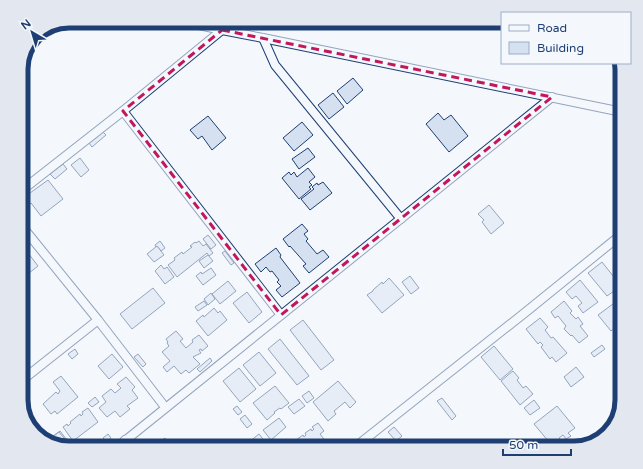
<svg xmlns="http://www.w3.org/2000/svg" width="643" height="469" viewBox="0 0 643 469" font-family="'Varela Round',sans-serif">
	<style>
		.building { fill: #d5e0f0; stroke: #1d3f73 }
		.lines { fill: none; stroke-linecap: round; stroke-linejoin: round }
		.minor-casing { stroke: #1d3f73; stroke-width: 10 }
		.minor { stroke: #f4f7fb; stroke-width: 8 }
		.marked { fill: none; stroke: #c2185b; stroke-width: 3; stroke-dasharray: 8 5; stroke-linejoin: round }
		.rim { fill: none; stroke: #1d3f73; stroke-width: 5 }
	</style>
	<rect width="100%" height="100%" fill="#f4f7fb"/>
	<g class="building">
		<polygon points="353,78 363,90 347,104 337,91"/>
		<polygon points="333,93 344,107 329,119 318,105"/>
		<polygon points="438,113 444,120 451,115 468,136 449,152 426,124"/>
		<polygon points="208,116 226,138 212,150 202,136 198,139 190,130"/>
		<polygon points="302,122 313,135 294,151 283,138"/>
		<polygon points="103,132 106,135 92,147 89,143"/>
		<polygon points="308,148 315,157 299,169 292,159"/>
		<polygon points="80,158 89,170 81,177 71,165"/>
		<polygon points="63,164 67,169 55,179 50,174"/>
		<polygon points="308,168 315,177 309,182 312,185 309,187 311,189 299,199 282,178 289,172 291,175 294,172 297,177"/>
		<polygon points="48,180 63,199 41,216 31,203 28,205 23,198"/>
		<polygon points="323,182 332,193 310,210 301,199 314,189 312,187 317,183 318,185"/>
		<polygon points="21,199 25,204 21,207"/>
		<polygon points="489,205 504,223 491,234 482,222 484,220 478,214"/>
		<polygon points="302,224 308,231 304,234 308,239 306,241 317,254 323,250 329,257 309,273 303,266 306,264 290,246 289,247 283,239"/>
		<polygon points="208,235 216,245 211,249 203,239"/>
		<polygon points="160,241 165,248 161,251 157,246 156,247 155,245"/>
		<polygon points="199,241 203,246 206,244 213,253 209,256 207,253 177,277 168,265 175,260 174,258 182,252 183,254 192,247 190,246 195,242 196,243"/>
		<polygon points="22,245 38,266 24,277 21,273"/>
		<polygon points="157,246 164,255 154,262 147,254"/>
		<polygon points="276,248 281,255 280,257 300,283 282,297 276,290 281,286 277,282 279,280 272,271 270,272 266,267 261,272 255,264"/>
		<polygon points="225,251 234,263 231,265 222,253"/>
		<polygon points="208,255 213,261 204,268 199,261"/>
		<polygon points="602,262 621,286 607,296 588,273"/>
		<polygon points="161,265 164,269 167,267 174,277 165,284 155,271"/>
		<polygon points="211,268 216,275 203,285 196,276 201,272 202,274"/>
		<polygon points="410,276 419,288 411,294 402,282"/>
		<polygon points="389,278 404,295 382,313 367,295 373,291 373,290 382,282 383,284"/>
		<polygon points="580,280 598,302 583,313 578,306 582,303 576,296 572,299 566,292"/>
		<polygon points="228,281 236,291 220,304 212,294"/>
		<polygon points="153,288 165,303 132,329 120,314"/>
		<polygon points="247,292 262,312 249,323 233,303"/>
		<polygon points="211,293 215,299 208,305 204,299"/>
		<polygon points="621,298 622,299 622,319 619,316 613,321 617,326 611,331 598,315"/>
		<polygon points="204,301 207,305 198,311 195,307"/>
		<polygon points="564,301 572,311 570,313 576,319 578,317 583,324 580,326 588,336 579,343 572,335 571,336 564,329 566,326 558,316 555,318 551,312"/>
		<polygon points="214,308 218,313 220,311 227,320 208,336 196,321 203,315 204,317"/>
		<polygon points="540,318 548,327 545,330 551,338 553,337 567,353 556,362 552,357 550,359 541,347 543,345 540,342 538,344 526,329"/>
		<polygon points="303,320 334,360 321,370 290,330"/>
		<polygon points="176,331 183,339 180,341 186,348 193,342 192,340 199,335 208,346 202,351 201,349 199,350 201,353 193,357 200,364 189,373 186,370 181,374 174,366 167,372 163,367 170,361 162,352 169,346 167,343 168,342 166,339"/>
		<polygon points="280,339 309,376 297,385 268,349"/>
		<polygon points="602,345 605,349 594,357 591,353"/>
		<polygon points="494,346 513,369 500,380 481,357"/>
		<polygon points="75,349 78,354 72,359 68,354"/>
		<polygon points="259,352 276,373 260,386 243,365"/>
		<polygon points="112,354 123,367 109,379 98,366"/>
		<polygon points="138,354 146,364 143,367 134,357"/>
		<polygon points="210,358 212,361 200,372 197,369"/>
		<polygon points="576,367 584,377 571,387 564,377"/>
		<polygon points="239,368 256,389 240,402 223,381"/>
		<polygon points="513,371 519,378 517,380 523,388 526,386 533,394 520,405 501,381"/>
		<polygon points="61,376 78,397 57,414 55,411 51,414 43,404 56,392 58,394 60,391 53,382"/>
		<polygon points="126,377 135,387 132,390 138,398 127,406 130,409 120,417 115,411 107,417 99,408 106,402 102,396 111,389 115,393 121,388 117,384"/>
		<polygon points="338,381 356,402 350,408 345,402 334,411 336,414 328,421 313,402"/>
		<polygon points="275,386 289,403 281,409 280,408 274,412 275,413 267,420 253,403"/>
		<polygon points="309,391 314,398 307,403 302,396"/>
		<polygon points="95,397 99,402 92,407 88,403"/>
		<polygon points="442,398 456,416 452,420 437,401"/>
		<polygon points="299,399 305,406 294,414 288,407"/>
		<polygon points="534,400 540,408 530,415 524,408"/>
		<polygon points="237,406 242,412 238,415 233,409"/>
		<polygon points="557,406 575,428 568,433 571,436 566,439 563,435 559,438 562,443 555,448 554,448 534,424"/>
		<polygon points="88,408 98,422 73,441 63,427 67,424 68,426 71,423 70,422 80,414 81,416 83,414 82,412"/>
		<polygon points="245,415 252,424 247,428 240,419"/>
		<polygon points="279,418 286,427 271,440 263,430"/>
		<polygon points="318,423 324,431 320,434 330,447 328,448 295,448 293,446 298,442 296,440 303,435 304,437 306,435 305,433 311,429 312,431 314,429 312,427"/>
		<polygon points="394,427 402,436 396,441 388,432"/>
		<polygon points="60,431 70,444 66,447 47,440"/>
		<polygon points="59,432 69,444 66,447 48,441"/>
		<polygon points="108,434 111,438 106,442 103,438"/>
		<polygon points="259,434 270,448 248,448 252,445 249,442"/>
		<polygon points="165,438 171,446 172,445 175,448 151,448 151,447"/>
		<polygon points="440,439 448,448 430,448"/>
		<polygon points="471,443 475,447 466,448 465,447"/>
	</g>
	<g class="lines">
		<defs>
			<g id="minor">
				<polyline points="181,21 222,30 263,38 622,112"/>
				<polyline points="263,38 275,65 401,219"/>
				<polyline points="123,111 281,315"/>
				<polyline points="21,191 123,111 222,30"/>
				<polyline points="21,225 98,320 165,407"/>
				<polyline points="21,381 98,320"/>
				<polyline points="125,440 131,448"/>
				<polyline points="116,448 552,97"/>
				<polyline points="354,448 527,311 622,234"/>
			</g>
		</defs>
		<use href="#minor" class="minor-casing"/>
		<use href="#minor" class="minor"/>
	</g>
	<path d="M0 0H643V469H0ZM222 30 552 97 281 315 123 111Z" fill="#f4f7fb" fill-opacity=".55" fill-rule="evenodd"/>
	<path class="marked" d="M222 30 552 97 281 315 123 111Z"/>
	<path d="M0 0H643V469H0ZM69 28H574A41 41 0 0 1 615 69V400A41 41 0 0 1 574 441H69A41 41 0 0 1 28 400V69A41 41 0 0 1 69 28Z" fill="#e3e8f0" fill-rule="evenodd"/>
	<path class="rim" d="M69 28H574A41 41 0 0 1 615 69V400A41 41 0 0 1 574 441H69A41 41 0 0 1 28 400V69A41 41 0 0 1 69 28Z"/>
	<rect x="501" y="12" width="130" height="52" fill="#f4f7fb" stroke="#9eadc5"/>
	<rect x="509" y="25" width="20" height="6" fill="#f4f7fb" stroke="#9eadc5"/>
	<text x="537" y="32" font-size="12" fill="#1d3f73">Road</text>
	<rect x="509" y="42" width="20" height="12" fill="#d5e0f0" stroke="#9eadc5"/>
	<text x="537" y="52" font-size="12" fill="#1d3f73">Building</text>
	<g transform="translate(32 32) rotate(322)" stroke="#f4f7fb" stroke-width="3" paint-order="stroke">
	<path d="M0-3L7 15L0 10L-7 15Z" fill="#1d3f73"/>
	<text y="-6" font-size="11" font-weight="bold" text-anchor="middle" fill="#1d3f73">N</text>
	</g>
	<path d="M503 449v6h68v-6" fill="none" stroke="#1d3f73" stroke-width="2"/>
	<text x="509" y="449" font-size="12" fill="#1d3f73" stroke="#f4f7fb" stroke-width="3" paint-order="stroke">50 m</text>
</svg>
